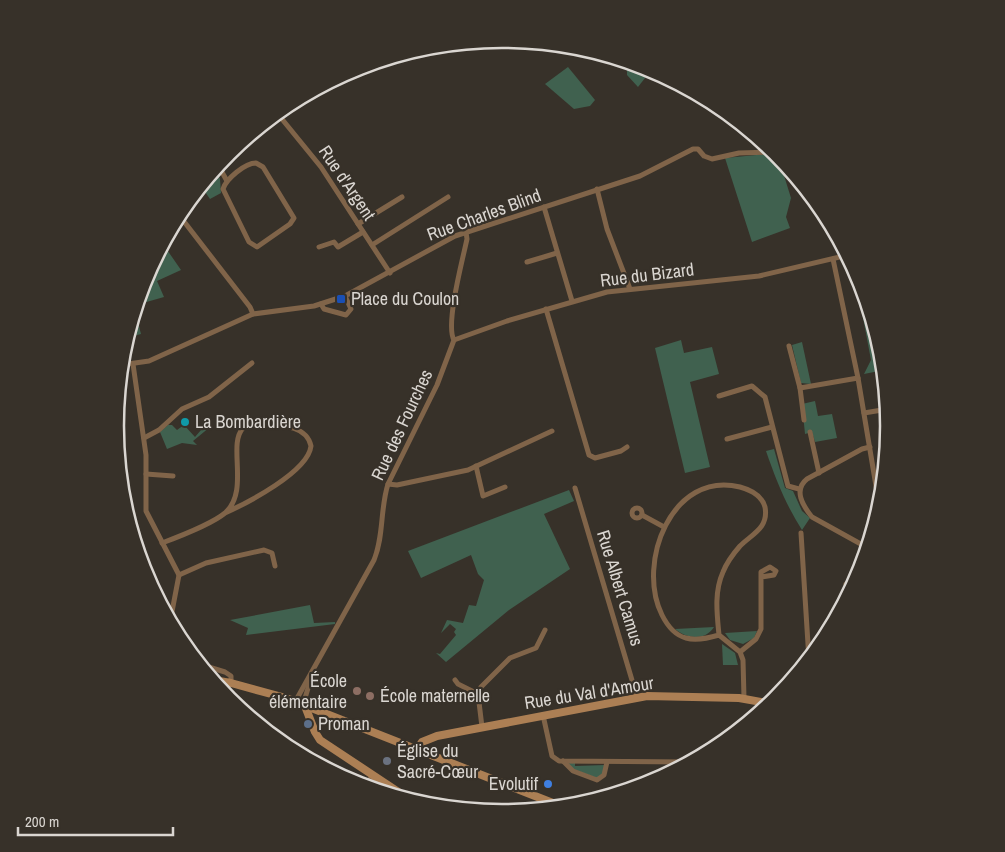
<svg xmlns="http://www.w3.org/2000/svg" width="1005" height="852" viewBox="0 0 1005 852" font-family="'Archivo Narrow',sans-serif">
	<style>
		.green { fill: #40614f }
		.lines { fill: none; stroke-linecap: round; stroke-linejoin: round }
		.street { stroke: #806449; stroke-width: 5 }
		.secondary { stroke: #ac7f54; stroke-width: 8 }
		.transit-dot { fill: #1a4fb4; stroke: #373129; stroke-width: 2 }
		.culture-dot { fill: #0f9aa8; stroke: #373129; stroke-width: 2 }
		.education-dot { fill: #8d6e63; stroke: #373129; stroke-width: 2 }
		.service-dot { fill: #5c6f8a; stroke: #373129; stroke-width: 2 }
		.worship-dot { fill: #6b7280; stroke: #373129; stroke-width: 2 }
		.shop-dot { fill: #3f7fe0; stroke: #373129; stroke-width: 2 }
		.labels { text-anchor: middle; stroke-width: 4.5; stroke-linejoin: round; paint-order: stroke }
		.street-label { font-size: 18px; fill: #dad6d1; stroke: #373129 }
		.poi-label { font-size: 18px; fill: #dad6d1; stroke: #373129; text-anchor: start }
		.rim { fill: none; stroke: #dad6d1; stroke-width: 2.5 }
	</style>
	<rect width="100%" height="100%" fill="#373129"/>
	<g class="green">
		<polygon points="627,61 652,69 638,87 627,75"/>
		<polygon points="568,67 595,100 590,106 574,109 545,84"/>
		<polygon points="777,153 791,198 786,217 790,228 752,242 725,158"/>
		<polygon points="216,168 220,179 221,193 210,199 201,186"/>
		<polygon points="163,244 181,270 157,281 164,297 136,305 145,278"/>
		<polygon points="853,265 861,280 869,329 875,328 882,351 884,370 864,374 871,360"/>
		<polygon points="135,311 141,334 126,338"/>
		<polygon points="681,340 684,353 712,347 719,374 690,382 710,467 685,473 655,348"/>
		<polygon points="802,342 811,384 801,383 792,345"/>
		<polygon points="815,401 818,416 832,414 837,438 815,442 812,432 805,434 802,404"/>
		<polygon points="207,423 210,427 193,441 197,445 182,443 167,449 160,432 168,425 172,425 177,430 184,425 195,437"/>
		<path d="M774 449 785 488 793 491 802 511 810 518 802 530C786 505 776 480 766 451Z"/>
		<polygon points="569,490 574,501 544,514 570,569 509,610 446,662 436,653 440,654 456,635 454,632 456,629 450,624 441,633 447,620 463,623 469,605 476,606 484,580 478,574 471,555 421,578 408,551"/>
		<polygon points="310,605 314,623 335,622 335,624 246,635 248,628 230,620"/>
		<path d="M714 627C705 641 687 639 675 629Z"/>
		<polygon points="757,631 754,638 743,644 730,640 725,633"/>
		<polygon points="722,644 735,653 738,665 723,665"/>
		<polygon points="567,763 575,763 575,766 605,765 604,773 597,778 573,769"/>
	</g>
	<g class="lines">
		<g class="street">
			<polyline points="277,113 321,167 390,273"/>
			<path d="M256 163 263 167 294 218 290 224 257 247 249 242 223 189C226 179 245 163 256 163Z"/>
			<polyline points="218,165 227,181"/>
			<polyline points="597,189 607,229 630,289"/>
			<polyline points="544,207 572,301"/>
			<polyline points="179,215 250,307 253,314"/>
			<polyline points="358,224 402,197"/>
			<polyline points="372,245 448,197"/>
			<polyline points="319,247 334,242 338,247 363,232"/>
			<polyline points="833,259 858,378 880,510"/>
			<polyline points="527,262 557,253"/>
			<polyline points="321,304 324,309 346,315 351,309 345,296"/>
			<polyline points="546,309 589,455 595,458 621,451 627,447"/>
			<polyline points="454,340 507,321 607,292 759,276 848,255"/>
			<polyline points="789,346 800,388 858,378"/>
			<polyline points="133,364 146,455 146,511 179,575 170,622"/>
			<polyline points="121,365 149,361 253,314 314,306 345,296 455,236 640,176 693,149 698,149 704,156 712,159 739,153 776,152"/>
			<polyline points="800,388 804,420"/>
			<polyline points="719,396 752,386 765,397 788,486 799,489"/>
			<polyline points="864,413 888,409"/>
			<polyline points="810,432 819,473"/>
			<polyline points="144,438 159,430 182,409 209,397 252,363"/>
			<polyline points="727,439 772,427"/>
			<polyline points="476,466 483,496 505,487"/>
			<polyline points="146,474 173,476"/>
			<polyline points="388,484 397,485 468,470 552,431"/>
			<polyline points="575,488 637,697"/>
			<circle cx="637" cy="513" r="5"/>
			<polyline points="642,515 664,527"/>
			<polyline points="801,533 809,660"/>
			<path d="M162 543C178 537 213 523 225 513 261 481 198 400 293 428 302 431 309 436 311 446 308 472 247 503 225 513"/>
			<path d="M868 548 812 517C803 506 793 490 807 479L862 449 870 447"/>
			<polyline points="179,575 206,563 264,550 272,553 275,566"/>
			<polyline points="846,584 853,588"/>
			<path d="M719 635C717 614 714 592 723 572 727 562 733 554 740 546 752 534 769 528 765 507 762 496 751 490 740 487 672 470 636 563 662 615 667 625 674 635 686 638 697 641 709 638 719 635L740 652 743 660 744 698"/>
			<polyline points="740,652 756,639 761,629 761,572 770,567 776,571 774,575 761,577"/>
			<polyline points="199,664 225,672 231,676 231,683"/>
			<polyline points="455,680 458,684 478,694"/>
			<path d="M295 702 374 560C384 536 380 509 388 484L437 385 454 340C445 325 463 258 467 239L466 232"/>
			<polyline points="303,705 311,678"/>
			<polyline points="543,715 552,756 559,761 691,762"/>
			<polyline points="482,727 478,694 481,687 510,658 536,648 545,630"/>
			<polyline points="563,761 573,771 597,780 604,775 607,762"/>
			<polyline points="365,787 373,775"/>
		</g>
		<g class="secondary">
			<polyline points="213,680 231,683 286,698 563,807"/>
			<polyline points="305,706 315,732 320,740 412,801"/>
			<polyline points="417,749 422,742 437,736 647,696 739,698 772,704"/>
		</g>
	</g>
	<rect class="transit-dot" x="336" y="294" width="10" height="10" rx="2.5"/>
	<circle class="culture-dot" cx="185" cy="422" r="5"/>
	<g class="education-dot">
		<circle cx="357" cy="691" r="5"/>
		<circle cx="370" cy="696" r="5"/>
	</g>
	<circle class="service-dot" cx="308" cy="724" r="5"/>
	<circle class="worship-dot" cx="387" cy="761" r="5"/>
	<circle class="shop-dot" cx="548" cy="784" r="5"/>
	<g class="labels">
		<g class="street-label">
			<text transform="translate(347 183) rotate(56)" y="6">Rue d'Argent</text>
			<text transform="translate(484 215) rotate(-20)" y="6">Rue Charles Blind</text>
			<text transform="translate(647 275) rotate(-7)" y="6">Rue du Bizard</text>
			<text transform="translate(402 425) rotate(-65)" y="6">Rue des Fourches</text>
			<text transform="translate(620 588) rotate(73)" y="6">Rue Albert Camus</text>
			<text transform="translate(589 693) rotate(-9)" y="6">Rue du Val d'Amour</text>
		</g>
		<g class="poi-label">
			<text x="351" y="305">Place du Coulon</text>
			<text x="195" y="428">La Bombardière</text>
			<text x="347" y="687" text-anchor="end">École<tspan x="347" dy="21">élémentaire</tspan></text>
			<text x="380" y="702">École maternelle</text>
			<text x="318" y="730">Proman</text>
			<text x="397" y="757">Église du<tspan x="397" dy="21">Sacré-Cœur</tspan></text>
			<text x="538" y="790" text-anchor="end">Evolutif</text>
		</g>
	</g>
	<path d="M0 0H1005V852H0ZM124 426a378 378 0 1 1 756 0a378 378 0 1 1-756 0Z" fill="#373129" fill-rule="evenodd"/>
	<path class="rim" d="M124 426a378 378 0 1 1 756 0a378 378 0 1 1-756 0Z"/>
	<path d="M18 827v8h155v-8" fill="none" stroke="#dad6d1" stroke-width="2.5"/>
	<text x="25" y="827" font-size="15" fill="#dad6d1" stroke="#373129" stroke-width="4" paint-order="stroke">200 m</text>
</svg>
